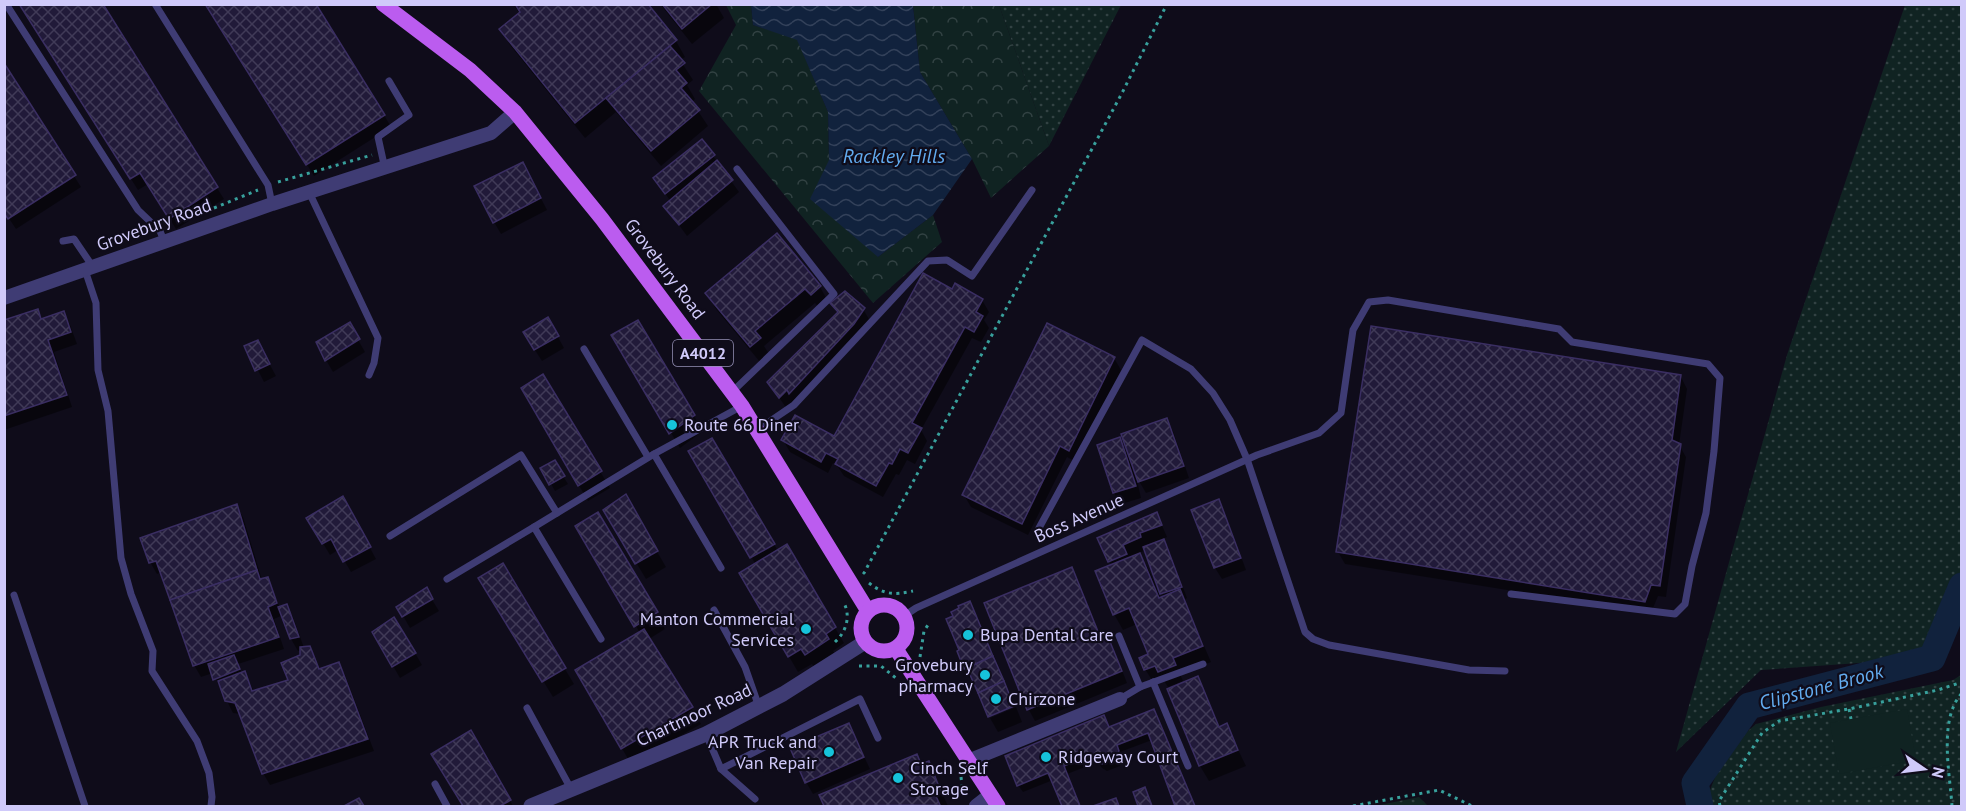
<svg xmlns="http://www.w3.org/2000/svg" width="1966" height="811" viewBox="0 0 1966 811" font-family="'PT Sans',sans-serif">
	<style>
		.green { fill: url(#green-dots) }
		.forest { fill: url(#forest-crowns) }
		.pitch { fill: #102322 }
		.water { fill: url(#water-waves) }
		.shadow { fill: #0007; fill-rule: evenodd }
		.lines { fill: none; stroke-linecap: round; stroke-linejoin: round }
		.river { stroke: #11223d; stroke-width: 27 }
		.building { fill: url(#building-cross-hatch); stroke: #3a2e62; stroke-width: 1.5 }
		.path { stroke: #38a09c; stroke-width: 3; stroke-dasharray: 3 4.5; stroke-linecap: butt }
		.service { stroke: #3f3c74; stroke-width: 7 }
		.minor { stroke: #3f3c74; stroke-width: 14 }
		.tertiary { stroke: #3f3c74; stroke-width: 15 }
		.primary { stroke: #bb5cef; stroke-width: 15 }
		.poi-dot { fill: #16c3da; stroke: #0f0c1a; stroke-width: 2 }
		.labels { text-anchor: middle; stroke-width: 4.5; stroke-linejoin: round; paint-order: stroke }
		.shield { fill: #0f0c1a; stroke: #9691b7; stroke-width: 1.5 }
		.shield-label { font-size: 16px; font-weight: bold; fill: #d0cafa }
		.street-label { font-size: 18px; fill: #d0cafa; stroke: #0f0c1a }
		.poi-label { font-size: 18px; fill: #d0cafa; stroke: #0f0c1a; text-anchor: start }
		.water-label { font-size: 20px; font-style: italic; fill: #62abef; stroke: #0f0c1a }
	</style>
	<defs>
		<pattern id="green-dots" width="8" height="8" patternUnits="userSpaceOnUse" patternTransform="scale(1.5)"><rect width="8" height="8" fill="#102322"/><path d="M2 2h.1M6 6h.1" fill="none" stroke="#324243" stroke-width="1.8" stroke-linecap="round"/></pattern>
		<pattern id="forest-crowns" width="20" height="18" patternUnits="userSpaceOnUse" patternTransform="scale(1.5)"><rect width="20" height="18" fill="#102322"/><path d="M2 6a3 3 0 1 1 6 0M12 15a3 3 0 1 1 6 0" fill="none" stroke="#324243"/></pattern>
		<pattern id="water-waves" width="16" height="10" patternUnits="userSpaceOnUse" patternTransform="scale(1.5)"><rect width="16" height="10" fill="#11223d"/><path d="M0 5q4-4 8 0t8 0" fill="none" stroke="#33415a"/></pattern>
		<pattern id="building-cross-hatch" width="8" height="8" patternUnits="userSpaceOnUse" patternTransform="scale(1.5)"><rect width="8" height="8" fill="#211a39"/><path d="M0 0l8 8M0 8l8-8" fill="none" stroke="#403a57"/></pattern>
	</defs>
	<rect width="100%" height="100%" fill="#0f0c1a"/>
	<g class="green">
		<polygon points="999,5 1121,5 1049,146"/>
		<polygon points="1905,5 1961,5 1961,614 1943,657 1761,670 1676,752 1787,355"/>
		<polygon points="1961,675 1961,806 1710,806 1708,795 1724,755 1742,736 1756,724 1821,707 1953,680"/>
		<polygon points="1419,797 1428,806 1375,806"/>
	</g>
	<g class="forest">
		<polygon points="913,4 999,5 1049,146 991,198 972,159 920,72"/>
		<polygon points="726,5 751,5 753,25 797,39 828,112 829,160 878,257 933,215 942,242 873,303 699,91 736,25"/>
	</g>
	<polygon class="pitch" points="1907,709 1916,760 1839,774 1830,723"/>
	<polygon class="water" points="751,5 913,5 920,72 972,159 933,215 878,257 810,199 829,160 828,112 797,40 753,25"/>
	<g class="shadow">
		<polygon points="20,4 217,188 224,199 176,229 148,184 138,190"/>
		<polygon points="206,4 384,115 391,127 314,176"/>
		<polygon points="513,4 646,4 676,41 685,57 680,60 693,80 687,85 695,99 692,102 708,126 661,166 616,112 585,138 510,45 501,29 520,14"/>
		<polygon points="660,4 716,4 724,18 692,44"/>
		<polygon points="4,66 81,187 16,229 6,214 4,215"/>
		<polygon points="713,156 739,192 687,236 665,206 671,202 655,178"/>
		<polygon points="529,175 547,210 501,234 494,222"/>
		<polygon points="776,235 820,287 829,303 821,310 815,303 764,346 769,354 760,362 716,309 707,294"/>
		<polygon points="952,291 982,300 989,312 984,320 989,328 981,342 972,338 921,430 927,441 915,464 907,460 899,475 896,474 883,497 844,476 838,467 833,463 828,473 790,452 783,440 835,438"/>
		<polygon points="832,303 863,309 870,321 787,409 769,383 838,314"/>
		<polygon points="37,311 43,320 63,313 70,325 77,344 54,352 72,407 4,430 4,322"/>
		<polygon points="548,319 564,348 542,361 531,344"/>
		<polygon points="638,322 703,431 680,448 613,336"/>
		<polygon points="349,324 365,352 333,372 326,360"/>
		<polygon points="246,347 264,354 276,376 264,382"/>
		<polygon points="1114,358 1121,370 1076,462 1067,457 1028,535 971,507 964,495"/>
		<polygon points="543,376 610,488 588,501 523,389"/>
		<polygon points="1681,377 1687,389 1679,445 1686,457 1666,597 1658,596 1651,613 1345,564 1338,552"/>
		<polygon points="1166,419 1173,431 1189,478 1146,493 1136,476 1141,498 1121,504 1114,493 1099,446 1119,439 1127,452"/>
		<polygon points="712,440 778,551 787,546 844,643 833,651 836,656 815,669 812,664 798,672 741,574 756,565 690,451"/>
		<polygon points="554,462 568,484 555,491 542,468"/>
		<polygon points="625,497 666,567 646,579 614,526"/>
		<polygon points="343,498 376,559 351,572 338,550 330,555 315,530"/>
		<polygon points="1218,501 1225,513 1246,570 1222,579 1215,568"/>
		<path d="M236 506 243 517 262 580 267 579 280 608 286 605 293 617 304 648 310 647 320 670 338 664 345 675 374 751 270 785 263 773 241 714 233 713 213 673 201 677 194 665 162 572 157 574 150 562ZM283 615 291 639 298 651 302 650V656L290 681 254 692 251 685 245 673 242 674 238 664 284 649 274 619Z"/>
		<polygon points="597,514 665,629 649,639 701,724 631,764 577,671 640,633 577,526"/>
		<path d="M1157 514 1167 537 1162 539 1170 553 1187 598 1184 600 1211 662 1180 674 1183 681 1168 687 1164 681 1155 685 1145 669 1150 655 1137 624 1123 630 1114 614 1112 566 1099 539ZM1146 550 1164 598 1161 599 1149 570 1139 553Z"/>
		<polygon points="502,565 574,684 553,697 490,594"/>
		<polygon points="1071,569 1078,580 1100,636 1105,634 1112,645 1127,683 1035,721 1029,710 986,604"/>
		<polygon points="426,590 439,611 410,628 398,607"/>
		<polygon points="969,603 978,618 1015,705 989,716 965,668 961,651"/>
		<polygon points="374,633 415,653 422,665 400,678"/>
		<polygon points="1197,678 1206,694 1220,728 1226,725 1246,766 1209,781 1200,766 1169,690"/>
		<polygon points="1016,707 1022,722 998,732 990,718"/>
		<polygon points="1104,717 1110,729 1158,718 1194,806 1177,806 1152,740 1120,752 1122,759 1120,766 1107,771 1102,768 1098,762 1067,774 1080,806 1064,806 1053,780 1023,792 1018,785"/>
		<polygon points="849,725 870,769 813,794 806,782"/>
		<polygon points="471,732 513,806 464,806 442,770"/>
		<polygon points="916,756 922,766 928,763 948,806 826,806 821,796"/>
	</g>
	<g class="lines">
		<polyline class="river" points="1700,806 1695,783 1749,706 1932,658 1962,586"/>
	</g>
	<g class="building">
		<polygon points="19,4 103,4 218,187 169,219 140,173 130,179"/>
		<polygon points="205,4 316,4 385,115 306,165"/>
		<polygon points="515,4 648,4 677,40 575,123 499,29 520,12"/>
		<polygon points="662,4 712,4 682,29"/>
		<polygon points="670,46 685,63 676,70 687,83 681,88 700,110 651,151 606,98"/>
		<polygon points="4,63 76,175 8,219 4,213"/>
		<polygon points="702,139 715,155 665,194 653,178"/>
		<polygon points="717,160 733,180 679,225 663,206"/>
		<polygon points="523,162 541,198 493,223 474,186"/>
		<polygon points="777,233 821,286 811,295 805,289 755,331 761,338 750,347 705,293"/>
		<polygon points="923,273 952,289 955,283 983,299 976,312 983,316 974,332 965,327 912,423 922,428 908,453 900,449 892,464 889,463 876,486 835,464 838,459 826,453 821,462 781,440 795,415 834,436"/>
		<polygon points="845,291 865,308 854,324 789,394 787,390 779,398 767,382 838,312 830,303"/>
		<polygon points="38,309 41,319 64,311 71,332 48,340 67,395 4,416 4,320"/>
		<polygon points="548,317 559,336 534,350 523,332"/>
		<polygon points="638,320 695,415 669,434 611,335"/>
		<polygon points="350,322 360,339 325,361 316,342"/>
		<polygon points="1047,323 1115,357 1069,451 1060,446 1022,524 962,495"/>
		<polygon points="1371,326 1681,375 1672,440 1681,444 1660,586 1651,585 1645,602 1336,552"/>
		<polygon points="258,340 270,364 255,371 244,346"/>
		<polygon points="543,374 602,471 578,486 521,388"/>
		<polygon points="1167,418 1184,466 1138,482 1121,434"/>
		<polygon points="1120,437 1136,486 1113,493 1097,445"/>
		<polygon points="712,438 775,544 750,558 688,451"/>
		<polygon points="555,460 565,476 549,485 540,468"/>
		<polygon points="626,494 658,551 635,564 603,510"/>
		<polygon points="343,496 371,547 343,562 331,539 322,544 306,518"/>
		<polygon points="1219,499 1241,558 1214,568 1191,510"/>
		<polygon points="237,504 257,570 170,600 156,561 149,563 140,538"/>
		<polygon points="598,512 658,612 634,627 575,526"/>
		<polygon points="1157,512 1162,525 1140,533 1141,537 1123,545 1127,554 1108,562 1097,538"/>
		<polygon points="1164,539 1182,587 1160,594 1143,547"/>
		<polygon points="787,544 836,627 826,634 829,639 805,655 801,649 788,657 739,573"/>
		<polygon points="1140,553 1159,598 1180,589 1203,646 1173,658 1176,665 1158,672 1155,666 1144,670 1139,658 1148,654 1129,608 1113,615 1095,571"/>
		<polygon points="503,563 566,668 542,682 478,578"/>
		<polygon points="1072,567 1099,634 1106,632 1122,671 1027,710 984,603"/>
		<polygon points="257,570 260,579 268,577 277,603 268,607 279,637 193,666 170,600"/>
		<polygon points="427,587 433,599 402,617 396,607"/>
		<polygon points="970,601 993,656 964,669 957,651 959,650 946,619 953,616 951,612 959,608 958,606"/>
		<polygon points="287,604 299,637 290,639 278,607"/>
		<polygon points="394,617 416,653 392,667 372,632"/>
		<polygon points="644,629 693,707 621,749 575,670"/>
		<polygon points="310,646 319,669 339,662 368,739 262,774 235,703 225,701 218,681 245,671 252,691 288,680 281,663 300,655 300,647"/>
		<polygon points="234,655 240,669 213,680 208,664"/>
		<polygon points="993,656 1004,681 978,693 967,668"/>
		<polygon points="1198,676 1219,727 1227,723 1238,750 1199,766 1167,689"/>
		<polygon points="1004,681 1014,706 988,717 978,693"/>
		<polygon points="1154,709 1195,806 1174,806 1175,806 1148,733 1117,745 1119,751 1116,758 1102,764 1096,760 1093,754 1064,766 1080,806 1062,806 1048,773 1017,786 1005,756 1104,715 1109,727"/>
		<polygon points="849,723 864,757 805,783 790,748"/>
		<polygon points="471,730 511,800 500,806 463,806 431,754"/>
		<polygon points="917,754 921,764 929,761 941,792 935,794 940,805 824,806 819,795"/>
		<polygon points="1145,787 1152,806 1138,806 1133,792"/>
		<polygon points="359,798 364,806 344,806"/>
		<polygon points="1116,798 1119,806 1093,806"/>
	</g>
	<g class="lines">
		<g class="path">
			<polyline points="278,182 372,155"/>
			<polyline points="214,208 258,190"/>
			<polyline points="863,572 864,573 1122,93 1167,4"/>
			<path d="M869 583C884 595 895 595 913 591"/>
			<path d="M835 642C846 632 851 617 844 603"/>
			<polyline points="920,657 924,631 930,622"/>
			<polyline points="859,666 881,666 897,679"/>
			<polyline points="1849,709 1851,719"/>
			<polyline points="961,777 963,793"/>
			<polyline points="1353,806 1439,790 1472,806"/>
			<polyline points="1720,806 1719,801 1762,733 1779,721 1849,709 1938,690 1962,682"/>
			<path d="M1952 806C1950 774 1938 719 1962 693"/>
		</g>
		<g class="service">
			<polyline points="6,4 138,210 160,231 164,241"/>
			<polyline points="155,4 268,185 272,204"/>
			<polyline points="385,169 378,137 409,115 389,81"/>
			<polyline points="309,192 378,338 374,363 369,375"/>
			<polyline points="63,241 74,239 93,267"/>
			<polyline points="85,270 96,303 98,370 108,411 121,558 131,594 153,651 152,671 197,741 209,773 212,797 211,806"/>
			<polyline points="584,349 648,457"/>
			<polyline points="732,392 834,294 737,169"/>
			<polyline points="757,430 794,405 928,261 947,260 972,276 1032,190"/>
			<polyline points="654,454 721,568"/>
			<polyline points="1039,528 1142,340 1191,369 1213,393 1230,420 1247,459 1305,632 1313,639 1329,645 1469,670 1505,671"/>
			<polyline points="390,536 521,455 557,513"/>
			<polyline points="447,579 534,527"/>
			<polyline points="14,595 85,806"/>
			<polyline points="714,610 745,667 759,707"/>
			<polyline points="904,616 916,608 1257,455 1319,433 1341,413 1353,330 1369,302 1388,300 1559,329 1572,342 1708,364 1720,378 1714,451 1706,513 1692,566 1685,604 1675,614 1511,594"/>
			<polyline points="1119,636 1140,687"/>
			<polyline points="601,639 534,527 654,454 742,406"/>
			<polyline points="1153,682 1188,766"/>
			<polyline points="1120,699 1140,687 1203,664"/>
			<polyline points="527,708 571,789"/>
			<polyline points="706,734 721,769 755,799"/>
			<polyline points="721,769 860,699 878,738"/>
			<polyline points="435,784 447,806"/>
		</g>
		<g class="minor">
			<polyline points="4,298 272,204 491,133 515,112"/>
			<polyline points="968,761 1120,699"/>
			<polyline points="976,806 990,795"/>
		</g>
		<polyline class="tertiary" points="531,806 706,734 783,694 865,642"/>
		<g class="primary">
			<polyline points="383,4 470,70 515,112 602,219 742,406 868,611"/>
			<circle cx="884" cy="628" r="23"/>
			<polyline points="896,649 998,806"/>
		</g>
	</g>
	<g class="poi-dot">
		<circle cx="672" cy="425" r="6"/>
		<circle cx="806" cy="629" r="6"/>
		<circle cx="968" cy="635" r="6"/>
		<circle cx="985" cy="675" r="6"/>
		<circle cx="996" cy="699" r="6"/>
		<circle cx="829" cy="752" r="6"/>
		<circle cx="1046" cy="757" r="6"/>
		<circle cx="898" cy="778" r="6"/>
	</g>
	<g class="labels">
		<rect class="shield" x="673" y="340" width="60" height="26" rx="4.5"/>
		<g class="shield-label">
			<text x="703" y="359">A4012</text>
		</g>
		<g class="street-label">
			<text transform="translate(154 225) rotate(-20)" y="6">Grovebury Road</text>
			<text transform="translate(665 269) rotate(53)" y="6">Grovebury Road</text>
			<text transform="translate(1079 518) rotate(-24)" y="6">Boss Avenue</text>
			<text transform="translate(694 715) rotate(-25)" y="6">Chartmoor Road</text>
		</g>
		<g class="poi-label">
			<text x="684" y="431">Route 66 Diner</text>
			<text x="794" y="625" text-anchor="end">Manton Commercial<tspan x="794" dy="21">Services</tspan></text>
			<text x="980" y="641">Bupa Dental Care</text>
			<text x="973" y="671" text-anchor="end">Grovebury<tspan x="973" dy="21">pharmacy</tspan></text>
			<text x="1008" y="705">Chirzone</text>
			<text x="817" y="748" text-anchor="end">APR Truck and<tspan x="817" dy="21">Van Repair</tspan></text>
			<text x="1058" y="763">Ridgeway Court</text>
			<text x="910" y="774">Cinch Self<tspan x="910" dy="21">Storage</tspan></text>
		</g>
		<g class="water-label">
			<text x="894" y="163">Rackley Hills</text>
			<text transform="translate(1821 687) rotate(-15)" y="7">Clipstone Brook</text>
		</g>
	</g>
	<rect width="1966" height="811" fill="none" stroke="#d0cafa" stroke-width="12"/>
	<g transform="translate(1924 769) rotate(104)" stroke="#0f0c1a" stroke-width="4.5" paint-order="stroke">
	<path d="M0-4.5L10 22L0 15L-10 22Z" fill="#d0cafa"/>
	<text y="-9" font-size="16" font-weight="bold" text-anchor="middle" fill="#d0cafa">N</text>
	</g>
</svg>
